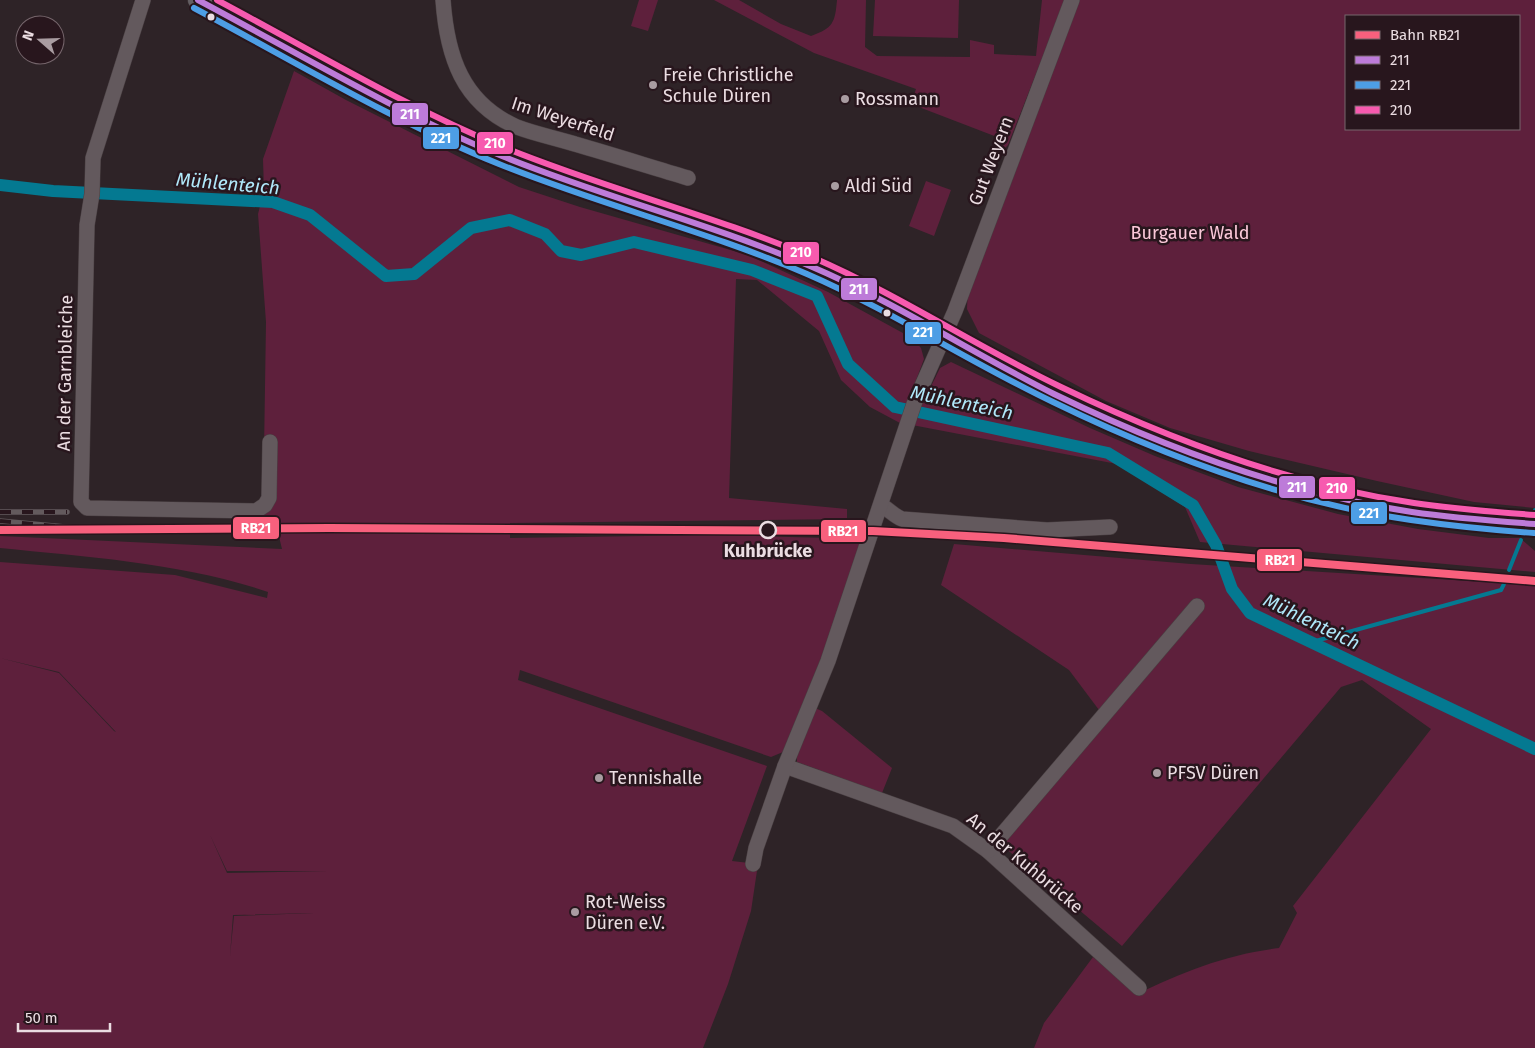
<svg xmlns="http://www.w3.org/2000/svg" width="1535" height="1048" viewBox="0 0 1535 1048" font-family="'Fira Sans',sans-serif">
	<style>
		.green { fill: #5e203c; fill-rule: evenodd }
		.lines { fill: none; stroke-linecap: round; stroke-linejoin: round }
		.stream { stroke: #047991; stroke-width: 4 }
		.canal { stroke: #047991; stroke-width: 12 }
		.street-casing { stroke: #493f42; stroke-width: 16 }
		.secondary-casing { stroke: #493f42; stroke-width: 21 }
		.street { stroke: #63595d; stroke-width: 15 }
		.secondary { stroke: #635e62; stroke-width: 20 }
		.rail-casing { stroke: #635a5d; stroke-width: 5.5 }
		.rail { stroke: #28161d; stroke-width: 4; stroke-dasharray: 11; stroke-linecap: butt }
		.bus-1-casing { stroke: #28161d; stroke-width: 10 }
		.bus-2-casing { stroke: #28161d; stroke-width: 10 }
		.bus-3-casing { stroke: #28161d; stroke-width: 10 }
		.bus-1 { stroke: #bd7bd9; stroke-width: 6 }
		.bus-2 { stroke: #4d9ee5; stroke-width: 6 }
		.bus-3 { stroke: #f75aaf; stroke-width: 6 }
		.rail-1-casing { stroke: #28161d; stroke-width: 11 }
		.rail-1 { stroke: #f8607d; stroke-width: 8 }
		.bus-dot { fill: #ebdde2; stroke: #28161d; stroke-width: 2 }
		.poi-dot { fill: #a99ca1; stroke: #28161d; stroke-width: 2 }
		.stop-dot { fill: #28161d; stroke: #ebdde2; stroke-width: 2.5 }
		.labels { text-anchor: middle; stroke-width: 5; stroke-linejoin: round; paint-order: stroke }
		.poi-label { font-size: 18px; fill: #ebdde2; stroke: #28161d; text-anchor: start }
		.street-label { font-size: 18px; fill: #ebdde2; stroke: #28161d }
		.park-label { font-size: 18px; fill: #fbc8d9; stroke: #28161d }
		.stop-label { font-size: 18px; font-weight: bold; fill: #ebdde2; stroke: #28161d }
		.water-label { font-size: 19px; font-style: italic; fill: #b0e8fa; stroke: #28161d }
		.line-badge { stroke: #28161d; stroke-width: 2 }
		.badge-label { font-size: 14px; text-anchor: middle; font-weight: bold; fill: #fff }
	</style>
	<rect width="100%" height="100%" fill="#2e2327"/>
	<g class="green">
		<polygon points="639,0 658,0 648,31 631,26"/>
		<path d="M714 0H739L781 24 811 36C833 28 835 23 837 0H866L865 47 877 56 970 57V40L994 45V54L1036 56 1042 0H1065L1008 145 1003 150 998 148 997 137 911 104 916 89 814 53Z"/>
		<polygon points="875,0 959,0 958,38 873,36"/>
		<path d="M1077 0H1535V508L1474 502 1377 481 1249 451 1170 428 1106 401 979 333 967 309 968 287ZM1346 16H1519V129H1346Z"/>
		<path d="M294 71 346 100 519 187 580 207 748 255 828 292 912 338 921 348 924 359 900 423 870 407 841 380 819 331 757 280 736 279 729 498 847 509V519L510 523V538L715 535 865 539 822 659 783 752 771 757 520 670 518 680 767 766 732 861 758 864 751 911 728 984 703 1048H0V658L59 673 114 731 116 732 59 672 0 658V562L175 575 267 598 268 592C182 563 89 557 0 548V536L282 549 274 516H263L266 322 258 214 264 191 263 159ZM210 835 227 871H328L227 873ZM314 913 234 916 230 956 233 915Z"/>
		<polygon points="926,181 951,190 934,236 909,226"/>
		<polygon points="951,362 1090,428 1155,456 1238,487 1338,514 1418,529 1489,538 1520,538 1535,551 1535,572 1200,542 1185,507 1117,464 912,425 940,368"/>
		<path d="M954 544 1191 564 1535 585V1048H1034L1044 1023 1093 957 1137 994C1182 972 1228 954 1279 948L1297 913 1293 906 1431 729 1362 680 1341 687 1122 946 997 841 1099 710 1069 670 941 585Z"/>
		<polygon points="815,708 822,711 892,768 882,793 797,762 797,753"/>
	</g>
	<g class="lines">
		<g class="stream">
			<polyline points="1535,511 1535,510"/>
			<polyline points="1509,570 1521,540"/>
			<polyline points="1312,642 1501,590 1504,584"/>
		</g>
		<polyline class="canal" points="0,185 53,191 273,202 310,215 386,276 414,274 471,228 510,220 545,234 561,251 581,255 634,242 752,270 817,296 848,364 895,407 1108,453 1193,505 1216,545 1232,589 1250,613 1535,749"/>
		<defs>
			<g id="street">
				<polyline points="143,0 93,158 92,194 87,225 81,502 87,508 256,511 265,505 269,498 270,442"/>
				<path d="M443 0C447 56 462 103 517 127 535 134 556 138 575 144 613 155 651 167 688 178"/>
				<path d="M882 506C890 510 894 516 902 519L1047 530 1110 527"/>
				<polyline points="785,766 953,826 988,851 1139,988"/>
				<polyline points="988,851 1197,606"/>
				<polyline points="753,864 756,848 785,766 828,661 914,404 955,311 1072,0"/>
			</g>
			<path id="secondary" d="M198 0C258 32 318 64 378 96 406 110 433 127 462 139 575 189 696 218 810 266 895 303 972 353 1055 394 1208 469 1364 517 1535 524"/>
		</defs>
		<use href="#street" class="street-casing"/>
		<use href="#secondary" class="secondary-casing"/>
		<use href="#street" class="street"/>
		<use href="#secondary" class="secondary"/>
		<defs>
			<g id="rail">
				<polyline points="0,512 67,512"/>
				<polyline points="0,521 76,528"/>
			</g>
		</defs>
		<use href="#rail" class="rail-casing"/>
		<use href="#rail" class="rail"/>
		<defs>
			<path id="bus-1" d="M198 0C298 53 397 113 502 156 603 197 709 223 810 266 895 302 972 353 1054 394 1167 449 1288 493 1412 512 1453 518 1494 521 1535 524"/>
			<path id="bus-2" d="M194 8C294 61 393 121 499 164 600 205 707 231 807 274 892 311 969 362 1053 402 1166 457 1286 502 1411 520 1452 526 1493 530 1534 533"/>
			<path id="bus-3" d="M217 0C311 50 404 106 503 147 605 189 713 215 814 258 899 295 977 347 1061 387 1173 441 1291 485 1414 503 1454 509 1494 512 1535 515"/>
		</defs>
		<use href="#bus-1" class="bus-1-casing"/>
		<use href="#bus-2" class="bus-2-casing"/>
		<use href="#bus-3" class="bus-3-casing"/>
		<use href="#bus-1" class="bus-1"/>
		<use href="#bus-2" class="bus-2"/>
		<use href="#bus-3" class="bus-3"/>
		<defs>
			<polyline id="rail-1" points="0,530 329,528 873,531 1004,538 1535,581"/>
		</defs>
		<use href="#rail-1" class="rail-1-casing"/>
		<use href="#rail-1" class="rail-1"/>
	</g>
	<g class="bus-dot">
		<circle cx="211" cy="17" r="4.5"/>
		<circle cx="887" cy="313" r="4.5"/>
	</g>
	<g class="poi-dot">
		<circle cx="653" cy="85" r="5"/>
		<circle cx="845" cy="99" r="5"/>
		<circle cx="835" cy="186" r="5"/>
		<circle cx="1157" cy="773" r="5"/>
		<circle cx="599" cy="778" r="5"/>
		<circle cx="575" cy="912" r="5"/>
	</g>
	<circle class="stop-dot" cx="768" cy="530" r="8"/>
	<g class="labels">
		<g class="poi-label">
			<text x="663" y="81">Freie Christliche<tspan x="663" dy="21">Schule Düren</tspan></text>
			<text x="855" y="105">Rossmann</text>
			<text x="845" y="192">Aldi Süd</text>
			<text x="1167" y="779">PFSV Düren</text>
			<text x="609" y="784">Tennishalle</text>
			<text x="585" y="908">Rot-Weiss<tspan x="585" dy="21">Düren e.V.</tspan></text>
		</g>
		<g class="street-label">
			<text transform="translate(563 119) rotate(18)" y="6">Im Weyerfeld</text>
			<text transform="translate(991 161) rotate(-69)" y="6">Gut Weyern</text>
			<text transform="translate(65 373) rotate(-89)" y="6">An der Garnbleiche</text>
			<text transform="translate(1025 863) rotate(40)" y="6">An der Kuhbrücke</text>
		</g>
		<g class="park-label">
			<text x="1190" y="239">Burgauer Wald</text>
		</g>
		<g class="stop-label">
			<text x="768" y="557">Kuhbrücke</text>
		</g>
		<g class="water-label">
			<text transform="translate(228 183) rotate(5)" y="7">Mühlenteich</text>
			<text transform="translate(962 402) rotate(12)" y="7">Mühlenteich</text>
			<text transform="translate(1312 621) rotate(26)" y="7">Mühlenteich</text>
		</g>
	</g>
	<g class="line-badge">
		<rect x="391" y="102" width="38" height="24" rx="5" fill="#bd7bd9"/>
		<rect x="422" y="126" width="38" height="24" rx="5" fill="#4d9ee5"/>
		<rect x="476" y="131" width="38" height="24" rx="5" fill="#f75aaf"/>
		<rect x="782" y="241" width="38" height="24" rx="5" fill="#f75aaf"/>
		<rect x="840" y="277" width="38" height="24" rx="5" fill="#bd7bd9"/>
		<rect x="904" y="321" width="38" height="24" rx="5" fill="#4d9ee5"/>
		<rect x="1278" y="475" width="38" height="24" rx="5" fill="#bd7bd9"/>
		<rect x="1318" y="476" width="38" height="24" rx="5" fill="#f75aaf"/>
		<rect x="1350" y="501" width="38" height="24" rx="5" fill="#4d9ee5"/>
		<rect x="232" y="516" width="48" height="24" rx="5" fill="#f8607d"/>
		<rect x="820" y="519" width="47" height="24" rx="5" fill="#f8607d"/>
		<rect x="1256" y="548" width="47" height="24" rx="5" fill="#f8607d"/>
	</g>
	<g class="badge-label">
		<text x="410" y="119">211</text>
		<text x="441" y="143">221</text>
		<text x="495" y="148">210</text>
		<text x="801" y="257">210</text>
		<text x="859" y="294">211</text>
		<text x="923" y="337">221</text>
		<text x="1297" y="492">211</text>
		<text x="1337" y="493">210</text>
		<text x="1369" y="518">221</text>
		<text x="256" y="533">RB21</text>
		<text x="843" y="536">RB21</text>
		<text x="1280" y="565">RB21</text>
	</g>
	<rect x="1345" y="15" width="175" height="115" fill="#28161d" stroke="#76666c"/>
	<rect x="1355" y="31" width="25" height="8" fill="#f8607d" stroke="#76666c"/>
	<text x="1390" y="40" font-size="15" fill="#ebdde2">Bahn RB21</text>
	<rect x="1355" y="56" width="25" height="8" fill="#bd7bd9" stroke="#76666c"/>
	<text x="1390" y="65" font-size="15" fill="#ebdde2">211</text>
	<rect x="1355" y="81" width="25" height="8" fill="#4d9ee5" stroke="#76666c"/>
	<text x="1390" y="90" font-size="15" fill="#ebdde2">221</text>
	<rect x="1355" y="106" width="25" height="8" fill="#f75aaf" stroke="#76666c"/>
	<text x="1390" y="115" font-size="15" fill="#ebdde2">210</text>
	<g transform="translate(40 40) rotate(290)"><circle r="24" fill="#28161d" stroke="#76666c"/>
	<path d="M0-4L9 19L0 12L-9 19Z" fill="#a99ca1"/>
	<text y="-8" font-size="14" font-weight="bold" text-anchor="middle" fill="#ebdde2">N</text>
	</g>
	<path d="M18 1023v8h92v-8" fill="none" stroke="#ebdde2" stroke-width="2.5"/>
	<text x="25" y="1023" font-size="15" fill="#ebdde2" stroke="#28161d" stroke-width="4" paint-order="stroke">50 m</text>
</svg>
